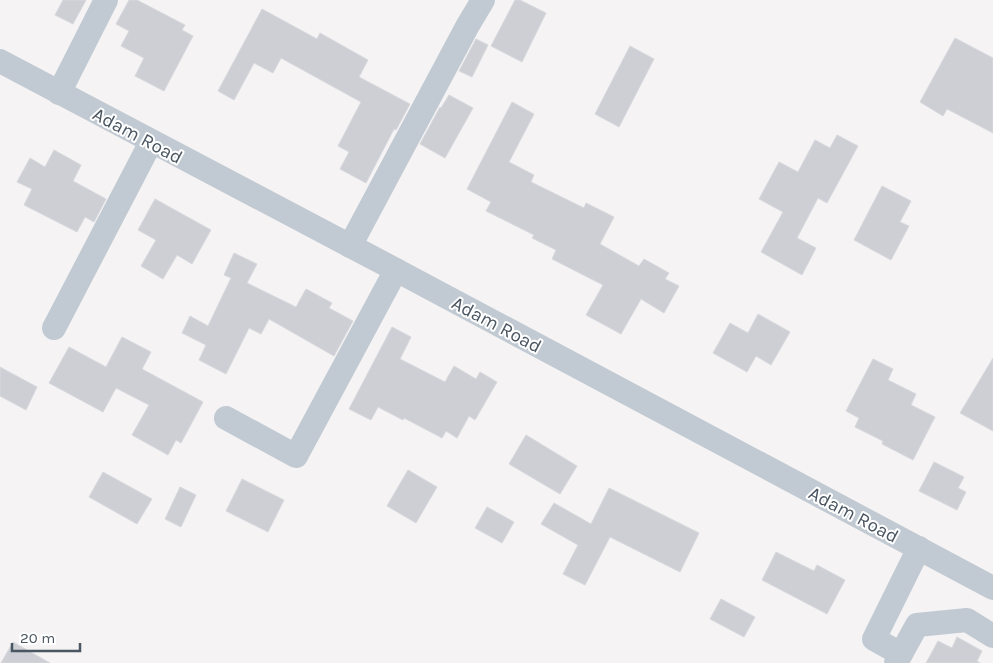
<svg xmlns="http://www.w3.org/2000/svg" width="993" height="663" viewBox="0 0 993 663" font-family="Karla,sans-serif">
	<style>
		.building { fill: #cdcfd5; stroke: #d7d9de }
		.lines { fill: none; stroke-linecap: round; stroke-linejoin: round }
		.minor { stroke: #c1cad2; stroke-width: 24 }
		.labels { text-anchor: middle; stroke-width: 4; stroke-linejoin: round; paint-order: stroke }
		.street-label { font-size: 19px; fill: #4a5661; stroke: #fff }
	</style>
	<rect width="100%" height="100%" fill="#f5f3f3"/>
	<g class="building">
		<polygon points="63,0 86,0 73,24 55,15"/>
		<polygon points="129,0 137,0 185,25 182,30 193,36 164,91 135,76 144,58 121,46 129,31 116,24"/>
		<polygon points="515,0 520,0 546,13 522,62 491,46"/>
		<polygon points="262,9 317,39 320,33 368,60 359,77 410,104 396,130 394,129 366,183 340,169 349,152 338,146 361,102 281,58 273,73 254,63 234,100 218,91"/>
		<polygon points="955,38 993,58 993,133 947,109 943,116 920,102"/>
		<polygon points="476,39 488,45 472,77 459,71"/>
		<polygon points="630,46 654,59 619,127 595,114"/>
		<polygon points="449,95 473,108 445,158 420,144 440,107 441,108"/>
		<polygon points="512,102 534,114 509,162 534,175 531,182 584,208 586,203 614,217 600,244 639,266 644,259 669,273 665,279 679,286 664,313 641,299 621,334 586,315 603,285 552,259 556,250 532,238 534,235 486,211 491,202 467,189"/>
		<polygon points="837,135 858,146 827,203 818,198 797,238 816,248 802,275 761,252 783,212 759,199 779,162 798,172 815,140 830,148"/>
		<polygon points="54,150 81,165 73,181 106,199 94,222 85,217 77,232 24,205 32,189 17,182 30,158 45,167"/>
		<polygon points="882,186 911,201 900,222 909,226 891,260 854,240"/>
		<polygon points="155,199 211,230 192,264 177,255 163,279 141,266 156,240 138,230"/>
		<polygon points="234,253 257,264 247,283 296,307 306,289 332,303 329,308 353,321 334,356 269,319 261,334 249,328 226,374 199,360 206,345 182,333 190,316 208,326 231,278 224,275"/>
		<polygon points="758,314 790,332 771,365 756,356 747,372 713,353 730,323 748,333"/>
		<polygon points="392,327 411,337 400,359 445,382 454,366 476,379 480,372 497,382 475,420 469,416 457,438 446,431 442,438 404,418 403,420 378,407 371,420 349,409"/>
		<polygon points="122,337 151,352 142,369 203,402 181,443 176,440 168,455 132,435 149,405 116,388 103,412 49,383 69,347 106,367"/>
		<polygon points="993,358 993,431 960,413"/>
		<polygon points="873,359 893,369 888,380 916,394 911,405 935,417 913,460 882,444 883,441 855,427 859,418 846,411"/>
		<polygon points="0,367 37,387 26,410 0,396"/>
		<polygon points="526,435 577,466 560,494 509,464"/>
		<polygon points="934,462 964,477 958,488 966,492 957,510 919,491"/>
		<polygon points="408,470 437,487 416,523 387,506"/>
		<polygon points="103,472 152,499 137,524 89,497"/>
		<polygon points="242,479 284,500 268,532 226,511"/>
		<polygon points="180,487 196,495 181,527 165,519"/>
		<polygon points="609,488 699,533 680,572 610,537 585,585 563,574 578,545 541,524 554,503 591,524"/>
		<polygon points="487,507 514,522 502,543 475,528"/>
		<polygon points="776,552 814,571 817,565 845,580 827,614 762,580"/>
		<polygon points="721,599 755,617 744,637 710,619"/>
		<polygon points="957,637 982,651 977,661 980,663 926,663 938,641 952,648"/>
		<polygon points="13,642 50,663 1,663"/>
	</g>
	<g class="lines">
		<g class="minor">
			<polyline points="0,61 396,270 993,588"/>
			<polyline points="59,93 106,0"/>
			<polyline points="350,246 468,25 483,0"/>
			<polyline points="54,328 151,142"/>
			<polyline points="226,418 296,456 396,270"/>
			<polyline points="901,654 874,639 919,548"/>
			<polyline points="896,663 917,625 967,620 993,636"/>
		</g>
	</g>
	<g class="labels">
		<g class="street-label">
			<text transform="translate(138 135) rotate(28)" y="7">Adam Road</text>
			<text transform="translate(497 324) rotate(28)" y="7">Adam Road</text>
			<text transform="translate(854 514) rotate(28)" y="7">Adam Road</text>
		</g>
	</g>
	<path d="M12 643v8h68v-8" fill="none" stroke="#4a5661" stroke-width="2.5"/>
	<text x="20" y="643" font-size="15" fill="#4a5661" stroke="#ffffff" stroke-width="4" paint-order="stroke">20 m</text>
</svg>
